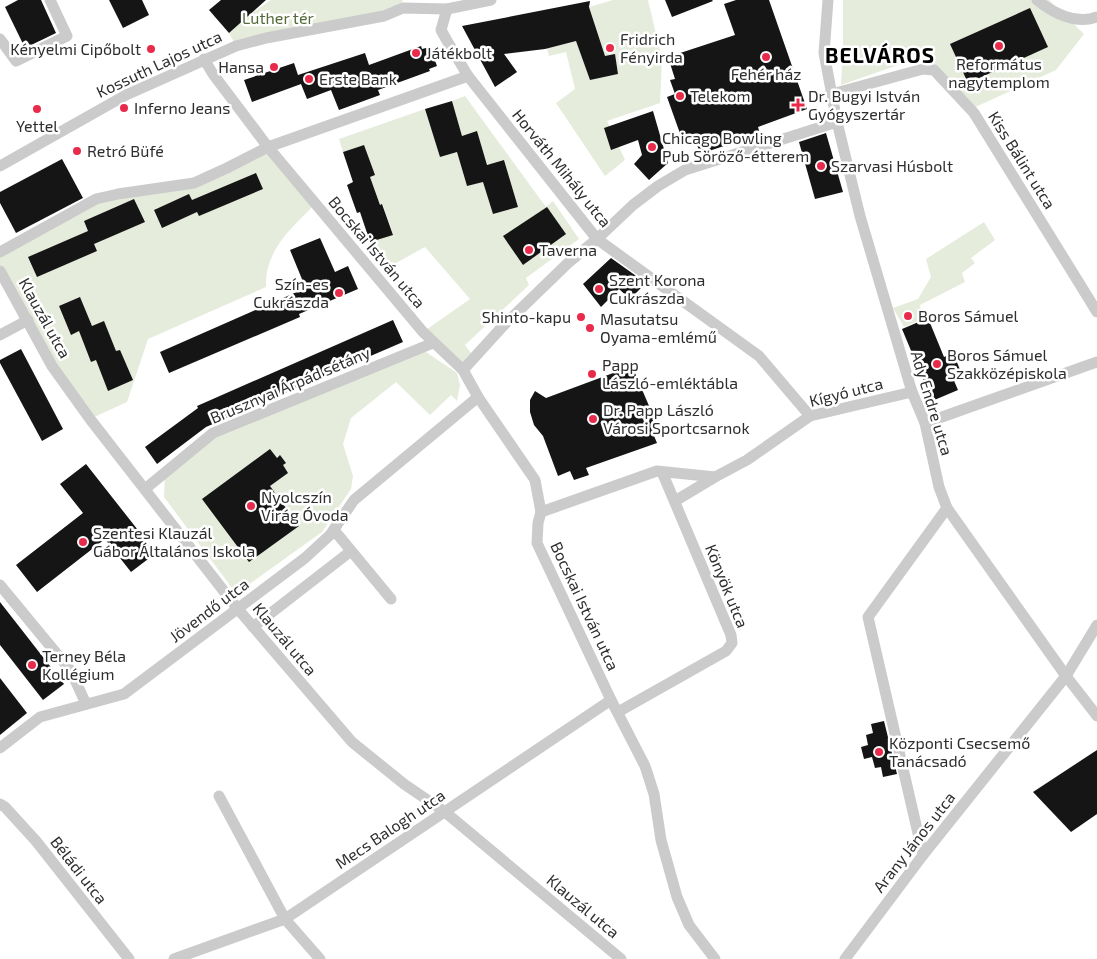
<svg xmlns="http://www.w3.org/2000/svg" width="1097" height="959" viewBox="0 0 1097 959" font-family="'Exo 2',sans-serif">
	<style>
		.green { fill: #e5ecdb }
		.building { fill: #151515 }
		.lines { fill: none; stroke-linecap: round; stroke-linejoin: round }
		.minor { stroke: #cbcbcb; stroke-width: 11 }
		.poi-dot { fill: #e92b4b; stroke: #fff; stroke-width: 2 }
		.labels { text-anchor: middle; stroke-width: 5; stroke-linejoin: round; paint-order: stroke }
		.park-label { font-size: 16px; fill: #556a3a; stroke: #fff }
		.poi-label { font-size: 16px; fill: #2e2e2e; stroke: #fff; text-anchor: start }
		.street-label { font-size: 16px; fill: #2e2e2e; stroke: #fff }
		.district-label { font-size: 21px; font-weight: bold; letter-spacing: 1px; fill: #000; stroke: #fff }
	</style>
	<rect width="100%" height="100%" fill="#fff"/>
	<g class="green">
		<polygon points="271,0 402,0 403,2 384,16 236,46 229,33 252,13"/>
		<polygon points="613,0 648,0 662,59 660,103 607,121 625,160 605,176 556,103 575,89 566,52 549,56 547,48 576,41 590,80 618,74 615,55 605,56 589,7"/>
		<polygon points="843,0 1049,0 1084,34 1056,70 971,109 921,57 841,85 843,43"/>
		<polygon points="465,96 546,207 553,201 579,239 526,278 529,285 465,345 474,357 463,370 423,332 470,299 425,247 387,268 370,242 393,234 383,205 380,205 370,177 374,175 364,145 343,152 339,139 425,109 440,157 457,152 467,186 485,181 493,214 518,207 504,160 487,165 477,132 462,136 452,101"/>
		<path d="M268 147 316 203C292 228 265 249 266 287L148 339 127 402 90 419 0 271V252L96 199 195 183Z"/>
		<polygon points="984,222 995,240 971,258 975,263 962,273 965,282 920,305 922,319 904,327 893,308 918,299 931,277 926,259"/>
		<polygon points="414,350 426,352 457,373 460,385 457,401 451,395 430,415 396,382 351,418 343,444 353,476 351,489 322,532 251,583 232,588 164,497 165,473 213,433"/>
	</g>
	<g class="building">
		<polygon points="18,0 41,0 56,33 25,48 5,7"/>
		<polygon points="109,0 142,0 149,15 123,28"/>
		<polygon points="221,0 266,0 229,33 209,10"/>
		<polygon points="665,0 712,0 713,1 672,17"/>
		<polygon points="736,0 769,0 807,109 758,127 760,134 700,154 694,135 682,139 667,97 675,94 670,80 675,79 668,57 735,35 724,4"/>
		<polygon points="590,1 589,7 605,56 615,54 618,74 590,80 576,41 545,49 504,54 517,72 495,87 462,26"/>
		<polygon points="1030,8 1048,47 968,83 950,44"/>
		<polygon points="421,46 422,49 430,47 437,66 429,69 430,71 378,90 380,95 339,110 331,90 307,99 301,84 252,102 244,80 294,63 298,75 365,53 369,65"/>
		<polygon points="452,101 462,136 477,131 487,165 504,160 518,207 493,214 483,182 467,186 457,152 440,157 425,109"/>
		<polygon points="653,111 668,163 649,180 634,164 642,155 638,140 611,150 604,128"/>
		<polygon points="826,133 843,192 815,199 799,142"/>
		<polygon points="364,145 375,175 370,177 380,205 382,204 393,235 370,242 360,212 357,213 347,185 353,182 343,152"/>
		<polygon points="62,159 83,198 16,233 0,203 0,192"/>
		<polygon points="256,173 263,189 199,216 197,212 162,228 154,210 189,194 192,200"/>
		<polygon points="134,199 145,222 94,244 97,251 37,277 28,257 88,231 84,221"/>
		<polygon points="547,207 566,234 523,265 503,236"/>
		<polygon points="320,238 335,272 348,266 358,289 299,314 300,317 169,373 160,352 299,291 297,287 304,284 290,250"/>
		<polygon points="611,258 646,283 630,299 619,289 601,307 583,284"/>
		<polygon points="80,297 92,326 104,321 116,351 120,350 133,380 108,391 96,360 91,362 79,331 71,335 59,306"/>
		<polygon points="928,318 944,357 953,353 961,372 952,376 958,390 932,401 902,329"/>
		<polygon points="393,320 403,342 206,427 157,464 145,447 198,408 197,406"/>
		<polygon points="21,349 63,429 42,441 0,363 0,360"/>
		<polygon points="632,366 658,427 652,431 657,443 586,468 589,475 574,480 570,471 558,476 543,436 534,425 530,412 530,400 535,391 546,398"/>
		<polygon points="270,449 277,458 280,455 286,463 283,465 288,473 270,486 299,526 249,562 202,499"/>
		<polygon points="86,464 156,553 131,572 105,539 37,592 16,565 83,513 60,484"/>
		<polygon points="0,602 64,684 43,700 0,645"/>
		<polygon points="0,678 27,713 0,735"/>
		<polygon points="884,721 897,774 883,777 881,767 875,768 872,757 864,759 861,747 868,745 866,735 873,733 871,724"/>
		<polygon points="1097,750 1097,814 1071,832 1033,792"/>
	</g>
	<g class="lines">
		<g class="minor">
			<polyline points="828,0 824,53 837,122 860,216 912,392 925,423 939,487 947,508 1066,676 1097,716"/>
			<path d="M1037 0C1053 13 1076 25 1097 17"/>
			<polyline points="447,9 441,30 446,39 468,76 597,239 759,356 810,416"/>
			<polyline points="0,39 16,61 67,36 50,0"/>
			<polyline points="204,59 213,74 268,147 423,332 463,370 478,397 535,480 541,512 538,523 537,543 611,700 645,766 654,794 661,840 677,897 689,925 715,959"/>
			<polyline points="832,94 923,69 934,70 974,113 1097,312"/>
			<polyline points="0,166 126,95 236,46 266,38 384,16 403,8 447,9 491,0"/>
			<polyline points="0,252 96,199 118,194 194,183 227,168 268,147 468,76"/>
			<polyline points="0,271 52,366 90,419 237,608 352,742 404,784 445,812 621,959"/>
			<polyline points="0,335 28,320"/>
			<polyline points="463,370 503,326 568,263 597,239 633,205 658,186 685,170 837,122"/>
			<polyline points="925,423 1097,362"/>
			<polyline points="145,489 213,433 433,343"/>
			<polyline points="675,501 715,477"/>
			<polyline points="541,512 657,471 715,477 747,460 810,416 912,392"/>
			<polyline points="334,530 391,599"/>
			<polyline points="0,585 71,671 86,704"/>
			<polyline points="253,627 351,551"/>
			<polyline points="618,712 726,651 732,643 731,635 662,472"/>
			<polyline points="0,748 40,717 124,694 305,558 330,535 354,500 478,397"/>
			<polyline points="219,796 285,919 320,959"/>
			<polyline points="0,804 5,807 36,841 129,959"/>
			<polyline points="923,855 868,617 947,508"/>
			<polyline points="174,959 285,919 611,700"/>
			<polyline points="845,959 923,855 1066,676 1097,625"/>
		</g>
	</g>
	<g class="poi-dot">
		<circle cx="999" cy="46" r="5"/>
		<circle cx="610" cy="48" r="5"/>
		<circle cx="151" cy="49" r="5"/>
		<circle cx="416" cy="53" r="5"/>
		<circle cx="766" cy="57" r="5"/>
		<circle cx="274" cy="67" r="5"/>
		<circle cx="309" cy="79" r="5"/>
		<circle cx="680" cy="96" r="5"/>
		<path d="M795.5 97.5h5v5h5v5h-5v5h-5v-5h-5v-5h5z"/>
		<circle cx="124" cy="108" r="5"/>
		<circle cx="37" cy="109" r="5"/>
		<circle cx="652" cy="147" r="5"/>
		<circle cx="77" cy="151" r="5"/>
		<circle cx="821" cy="166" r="5"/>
		<circle cx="529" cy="250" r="5"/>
		<circle cx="599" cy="289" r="5"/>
		<circle cx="339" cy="293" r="5"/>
		<circle cx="908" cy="316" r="5"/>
		<circle cx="581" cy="317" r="5"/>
		<circle cx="590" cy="328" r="5"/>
		<circle cx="937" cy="364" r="5"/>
		<circle cx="592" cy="374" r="5"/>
		<circle cx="593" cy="419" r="5"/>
		<circle cx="251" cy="506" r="5"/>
		<circle cx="83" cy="542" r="5"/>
		<circle cx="32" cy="665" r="5"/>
		<circle cx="879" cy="752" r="5"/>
	</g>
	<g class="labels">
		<g class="park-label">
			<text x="278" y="24">Luther tér</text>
		</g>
		<g class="poi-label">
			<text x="620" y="45">Fridrich<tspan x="620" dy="18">Fényirda</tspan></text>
			<text x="141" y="55" text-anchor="end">Kényelmi Cipőbolt</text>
			<text x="426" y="59">Játékbolt</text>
			<text x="999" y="70" text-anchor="middle">Református<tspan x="999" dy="18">nagytemplom</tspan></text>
			<text x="264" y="73" text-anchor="end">Hansa</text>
			<text x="766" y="80" text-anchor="middle">Fehér ház</text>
			<text x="319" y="85">Erste Bank</text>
			<text x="690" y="102">Telekom</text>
			<text x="808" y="102">Dr. Bugyi István<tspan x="808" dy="18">Gyógyszertár</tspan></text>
			<text x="134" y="114">Inferno Jeans</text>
			<text x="37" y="132" text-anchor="middle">Yettel</text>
			<text x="662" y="144">Chicago Bowling<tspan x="662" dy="18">Pub Söröző-étterem</tspan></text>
			<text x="87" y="157">Retró Büfé</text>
			<text x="831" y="172">Szarvasi Húsbolt</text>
			<text x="539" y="256">Taverna</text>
			<text x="609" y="286">Szent Korona<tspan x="609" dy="18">Cukrászda</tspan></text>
			<text x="329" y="290" text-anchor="end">Szín-es<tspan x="329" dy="18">Cukrászda</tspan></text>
			<text x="918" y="322">Boros Sámuel</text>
			<text x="571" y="323" text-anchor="end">Shinto-kapu</text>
			<text x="600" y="325">Masutatsu<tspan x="600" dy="18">Oyama-emlémű</tspan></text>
			<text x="947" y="361">Boros Sámuel<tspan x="947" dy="18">Szakközépiskola</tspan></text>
			<text x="602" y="371">Papp<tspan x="602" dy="18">László-emléktábla</tspan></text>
			<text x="603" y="416">Dr. Papp László<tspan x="603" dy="18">Városi Sportcsarnok</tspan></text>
			<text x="261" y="503">Nyolcszín<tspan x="261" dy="18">Virág Óvoda</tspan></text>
			<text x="93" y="539">Szentesi Klauzál<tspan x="93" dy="18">Gábor Általános Iskola</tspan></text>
			<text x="42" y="662">Terney Béla<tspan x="42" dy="18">Kollégium</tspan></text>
			<text x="889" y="749">Központi Csecsemő<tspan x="889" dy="18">Tanácsadó</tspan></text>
		</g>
		<g class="street-label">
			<text transform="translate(159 64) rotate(-25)" y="6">Kossuth Lajos utca</text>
			<text transform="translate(1022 160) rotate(58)" y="6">Kiss Bálint utca</text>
			<text transform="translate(562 168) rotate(51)" y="6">Horváth Mihály utca</text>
			<text transform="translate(377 252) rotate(50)" y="6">Bocskai István utca</text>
			<text transform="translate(45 318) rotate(61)" y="6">Klauzál utca</text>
			<text transform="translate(290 385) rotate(-23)" y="6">Brusznyai Árpád sétány</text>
			<text transform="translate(846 392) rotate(-14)" y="6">Kígyó utca</text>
			<text transform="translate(932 403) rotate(73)" y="6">Ady Endre utca</text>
			<text transform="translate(727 586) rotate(68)" y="6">Könyök utca</text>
			<text transform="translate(585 606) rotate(65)" y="6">Bocskai István utca</text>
			<text transform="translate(209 610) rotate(-37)" y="6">Jövendő utca</text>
			<text transform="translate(285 639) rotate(50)" y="6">Klauzál utca</text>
			<text transform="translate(390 829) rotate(-34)" y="6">Mecs Balogh utca</text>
			<text transform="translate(914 842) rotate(-52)" y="6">Arany János utca</text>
			<text transform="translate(79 870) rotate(52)" y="6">Béládi utca</text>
			<text transform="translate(583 906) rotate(40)" y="6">Klauzál utca</text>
		</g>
		<g class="district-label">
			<text x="880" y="63">BELVÁROS</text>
		</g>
	</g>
</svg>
